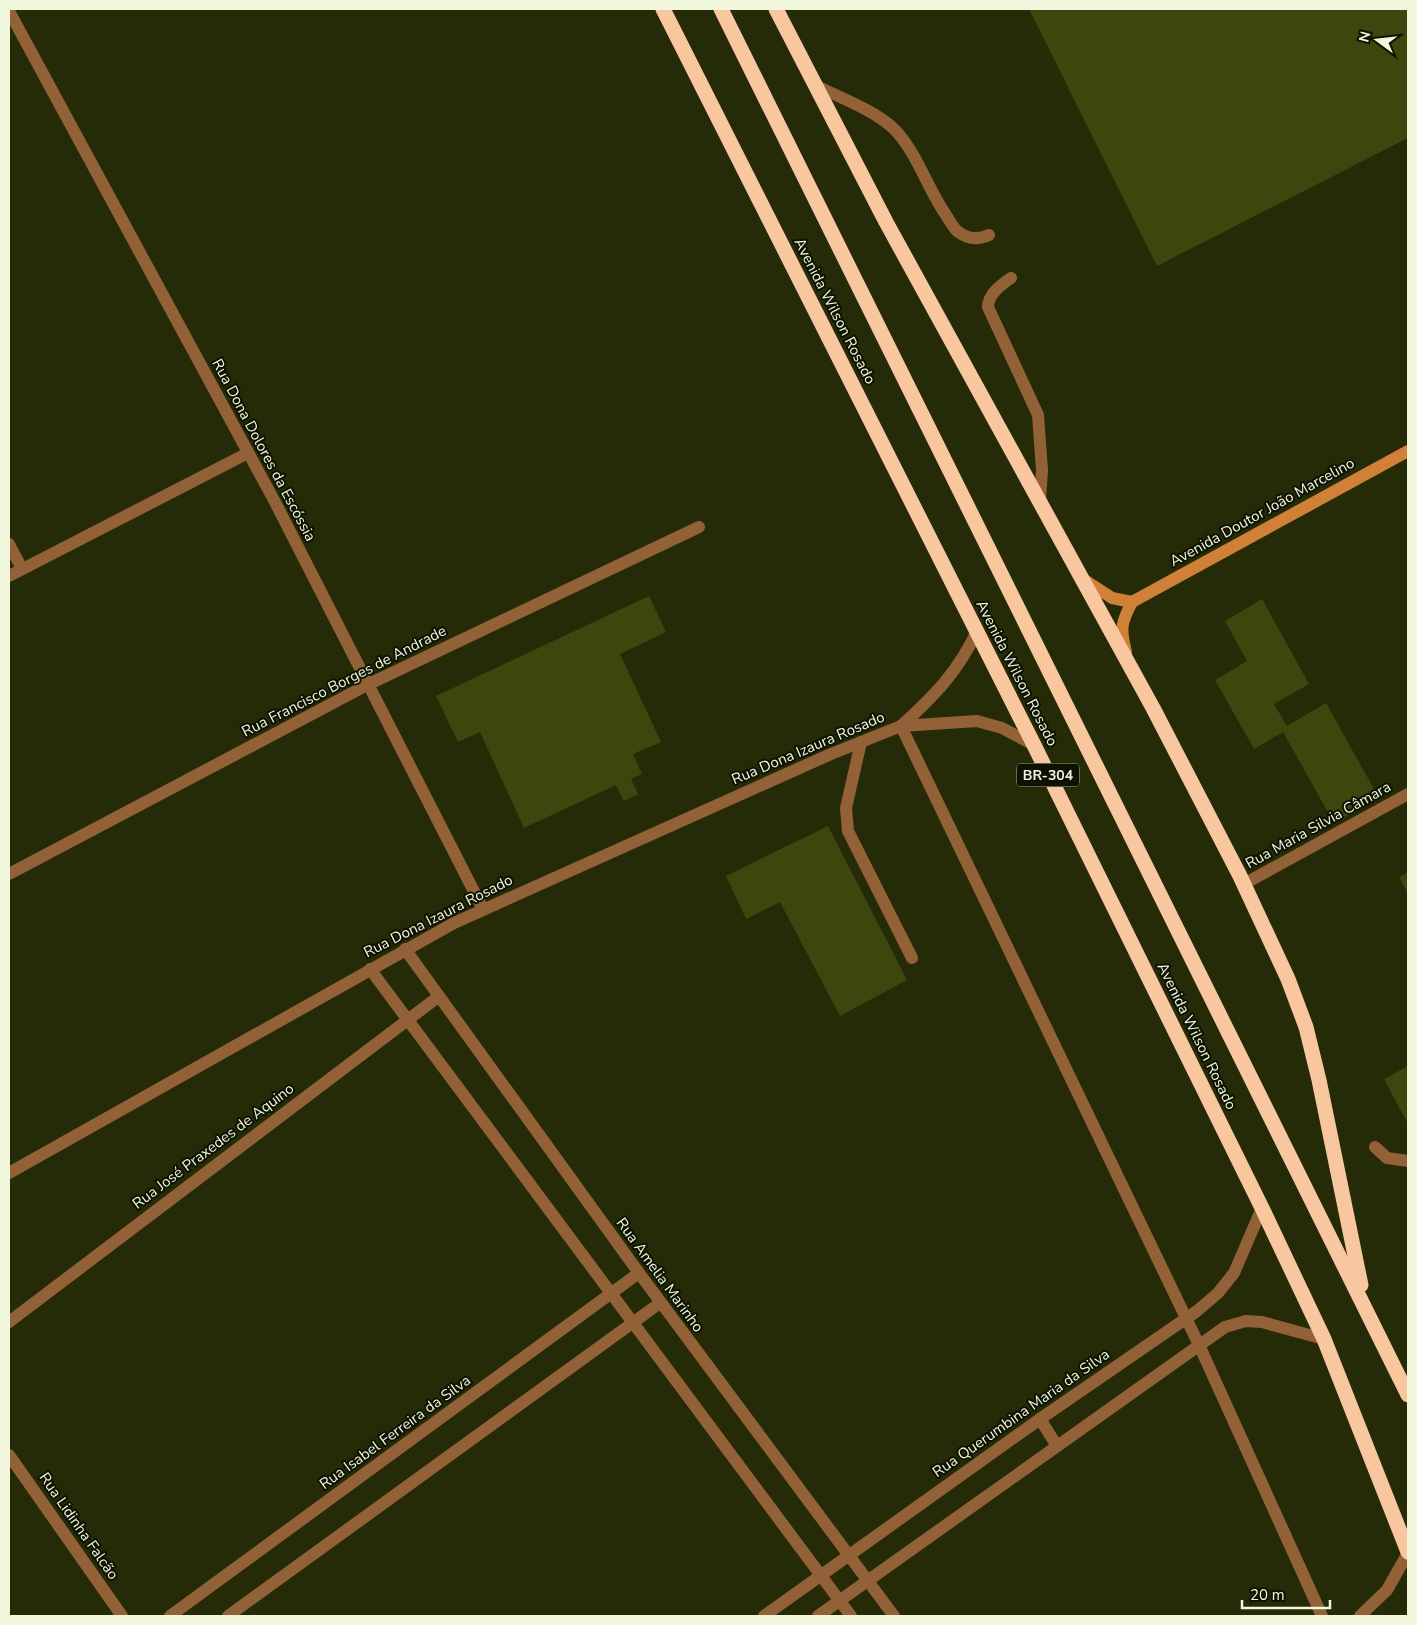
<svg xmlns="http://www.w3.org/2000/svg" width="1417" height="1625" viewBox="0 0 1417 1625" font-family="'Nunito Sans',sans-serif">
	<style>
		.building { fill: #3c470d }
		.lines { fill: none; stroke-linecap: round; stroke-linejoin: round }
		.lane { stroke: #936137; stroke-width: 12 }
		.street { stroke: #936137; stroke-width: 12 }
		.secondary { stroke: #d08037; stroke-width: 12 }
		.highway { stroke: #f8c69f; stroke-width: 15 }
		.labels { text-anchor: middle; stroke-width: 4; stroke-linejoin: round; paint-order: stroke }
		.shield { fill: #0e1202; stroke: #acb29b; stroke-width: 1 }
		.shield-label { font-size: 14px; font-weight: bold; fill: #f0f7dd }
		.street-label { font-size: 15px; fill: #f0f7dd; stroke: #0e1202 }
	</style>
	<rect width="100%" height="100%" fill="#242b06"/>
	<g class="building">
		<polygon points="1029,9 1408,9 1408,138 1157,266"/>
		<polygon points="649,596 666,632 620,654 661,742 633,754 642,774 631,779 638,794 624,801 616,785 524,828 480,732 458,742 436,696"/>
		<polygon points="1262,599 1309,684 1274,704 1287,726 1326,703 1379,798 1334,823 1283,732 1254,749 1215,680 1247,661 1225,621"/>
		<polygon points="828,826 907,980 840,1016 780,902 746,919 726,876"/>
		<polygon points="1408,872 1408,894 1399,877"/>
		<polygon points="1408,1066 1408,1124 1384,1079"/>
	</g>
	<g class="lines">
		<g class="lane">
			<path d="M814 85C839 97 879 112 897 132 918 156 928 189 946 215 949 220 953 227 957 231 967 239 978 240 989 235"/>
			<path d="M1011 278C1001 285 988 294 988 307L1038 415 1042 470 1040 500"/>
			<polyline points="861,742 846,808 848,831 912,958"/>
		</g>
		<g class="street">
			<polyline points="9,11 275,502 483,909"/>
			<polyline points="9,544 22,569"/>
			<polyline points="9,576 248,453"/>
			<polyline points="901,726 1199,1345 1322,1616"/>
			<path d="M901 726C934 696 958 672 977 631"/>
			<polyline points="9,874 369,684 699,527"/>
			<polyline points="1244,884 1408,794"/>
			<polyline points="405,949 639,1273 894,1616"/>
			<polyline points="370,969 851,1616"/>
			<polyline points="1375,1147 1387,1158 1408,1161"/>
			<polyline points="9,1173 454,923 831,754 901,726 977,721 1002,728 1034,745"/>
			<polyline points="9,1322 438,997"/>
			<polyline points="1040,1419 1057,1446"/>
			<polyline points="9,1455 122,1616"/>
			<polyline points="170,1616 639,1273"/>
			<polyline points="228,1616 660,1303"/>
			<polyline points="764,1616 1040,1419 1197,1311 1218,1293 1234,1273 1262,1208"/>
			<polyline points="818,1616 1225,1327 1246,1321 1262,1322 1324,1339"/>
			<polyline points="1360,1616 1387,1590 1408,1553"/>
		</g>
		<g class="secondary">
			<polyline points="1083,579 1112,598 1132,602"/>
			<polyline points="1132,602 1408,451"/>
			<path d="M1126 652C1120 629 1121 623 1132 602"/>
		</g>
		<g class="highway">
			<polyline points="663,9 1034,745 1262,1208 1324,1339 1408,1552"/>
			<polyline points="721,9 1408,1395"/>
			<polyline points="776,9 886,222 1153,708 1240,876 1288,979 1306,1027 1319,1080 1361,1285"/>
		</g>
	</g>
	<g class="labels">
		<rect class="shield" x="1017" y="763.5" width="62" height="23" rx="4"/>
		<g class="shield-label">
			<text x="1048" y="780">BR-304</text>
		</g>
		<g class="street-label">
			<text transform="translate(835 311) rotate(63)" y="5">Avenida Wilson Rosado</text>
			<text transform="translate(264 450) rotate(62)" y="5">Rua Dona Dolores da Escóssia</text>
			<text transform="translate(1262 512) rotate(-29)" y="5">Avenida Doutor João Marcelino</text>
			<text transform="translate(1017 673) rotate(63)" y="5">Avenida Wilson Rosado</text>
			<text transform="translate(344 681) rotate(-27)" y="5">Rua Francisco Borges de Andrade</text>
			<text transform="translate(808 748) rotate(-23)" y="5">Rua Dona Izaura Rosado</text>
			<text transform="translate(1318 825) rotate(-29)" y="5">Rua Maria Silvia Câmara</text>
			<text transform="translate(438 916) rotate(-27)" y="5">Rua Dona Izaura Rosado</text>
			<text transform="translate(1197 1036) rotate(64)" y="5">Avenida Wilson Rosado</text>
			<text transform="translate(213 1146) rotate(-37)" y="5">Rua José Praxedes de Aquino</text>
			<text transform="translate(660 1275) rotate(54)" y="5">Rua Amelia Marinho</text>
			<text transform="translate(1021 1413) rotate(-35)" y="5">Rua Querumbina Maria da Silva</text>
			<text transform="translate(395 1432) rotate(-36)" y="5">Rua Isabel Ferreira da Silva</text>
			<text transform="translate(79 1526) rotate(55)" y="5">Rua Lidinha Falcão</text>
		</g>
	</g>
	<rect width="1417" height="1625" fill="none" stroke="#f0f7dd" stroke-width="20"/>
	<g transform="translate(1377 40) rotate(285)" stroke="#0e1202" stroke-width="4" paint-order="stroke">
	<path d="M0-4L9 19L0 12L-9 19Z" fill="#f0f7dd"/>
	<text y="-8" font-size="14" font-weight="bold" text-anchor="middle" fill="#f0f7dd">N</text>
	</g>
	<path d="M1242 1600v8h88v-8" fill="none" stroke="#f0f7dd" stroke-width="2.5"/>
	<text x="1250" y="1600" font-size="15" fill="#f0f7dd" stroke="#0e1202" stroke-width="4" paint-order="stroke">20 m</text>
</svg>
